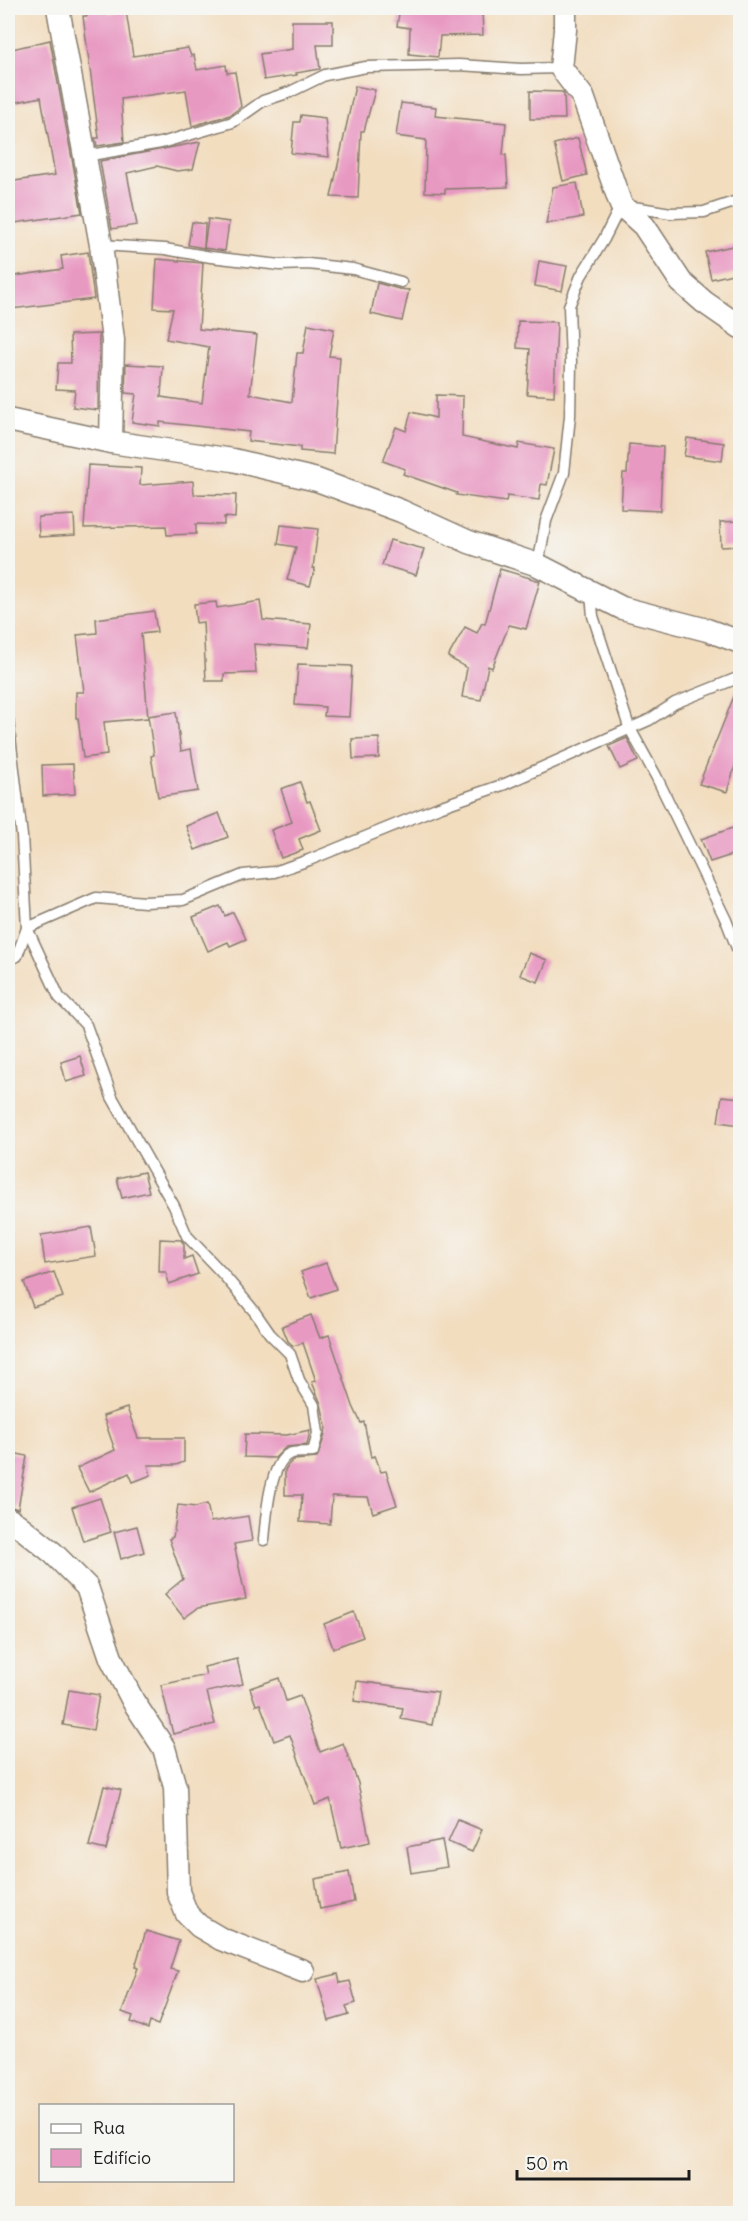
<svg xmlns="http://www.w3.org/2000/svg" width="748" height="2221" viewBox="0 0 748 2221" font-family="Delius,sans-serif">
	<style>
		.building { fill: #e899c2 }
		.lines { fill: none; stroke-linecap: round; stroke-linejoin: round }
		.service-casing { stroke: #877c6e; stroke-width: 13 }
		.minor-casing { stroke: #877c6e; stroke-width: 25 }
		.service { stroke: #fff; stroke-width: 10 }
		.minor { stroke: #fff; stroke-width: 22 }
	</style>
	<rect width="100%" height="100%" fill="#f6f6f2"/>
	<filter id="ink" filterUnits="userSpaceOnUse"><feTurbulence type="fractalNoise" baseFrequency=".0167" numOctaves="2"/><feDisplacementMap in="SourceGraphic" scale="12" xChannelSelector="R" yChannelSelector="G"/><feConvolveMatrix kernelMatrix="1 2 1 2 8 2 1 2 1" color-interpolation-filters="sRGB"/></filter>
	<filter id="wash" filterUnits="userSpaceOnUse"><feTurbulence type="fractalNoise" baseFrequency=".008" numOctaves="4" result="noise"/><feDisplacementMap in="SourceGraphic" scale="24" xChannelSelector="R" yChannelSelector="G"/><feGaussianBlur stdDeviation="1.35" result="paint"/><feColorMatrix in="noise" values="0 0 0 0 0 0 0 0 0 0 0 0 0 0 0 0 0 1.4 0 .05"/><feComposite in="paint" operator="in"/></filter>
	<g filter="url(#wash)">
		<rect width="100%" height="100%" fill="#f2ddbf"/>
		<g id="blocks">
			<g class="building">
				<polygon points="86,8 108,8 108,13 126,11 133,56 188,48 191,56 194,55 197,70 226,65 227,73 235,72 241,107 230,115 192,126 186,90 121,99 124,142 97,146 95,138 99,138 83,16 87,16"/>
				<polygon points="400,8 443,8 443,10 482,9 483,35 440,36 438,57 409,54 410,28 397,26"/>
				<polygon points="292,21 333,21 333,45 317,45 320,69 296,73 297,75 264,80 260,54 292,49"/>
				<polygon points="50,40 82,213 8,224 8,182 55,175 41,97 8,104 8,50"/>
				<polygon points="355,86 375,90 364,131 361,131 358,198 331,197"/>
				<polygon points="530,91 562,92 564,94 565,119 530,119"/>
				<polygon points="401,103 436,107 435,116 506,123 503,155 506,155 508,187 445,189 445,193 425,192 426,140 396,136"/>
				<polygon points="301,115 325,118 329,157 291,153 294,122 300,122"/>
				<polygon points="578,138 587,175 563,181 554,144"/>
				<polygon points="200,142 193,169 177,171 157,166 127,173 137,225 112,229 100,161"/>
				<polygon points="577,183 583,217 546,224 553,187"/>
				<polygon points="208,219 229,222 225,251 204,248"/>
				<polygon points="192,222 205,224 204,248 188,245"/>
				<polygon points="737,245 741,272 711,279 705,252"/>
				<polygon points="88,252 94,299 11,309 8,277 63,269 61,256"/>
				<polygon points="157,259 203,263 199,329 257,335 250,394 292,402 297,353 303,353 308,324 334,329 329,356 340,357 333,454 300,451 300,447 248,441 249,432 160,422 160,426 132,422 136,394 125,393 126,364 163,366 161,397 202,403 209,347 166,339 173,309 154,308"/>
				<polygon points="539,261 567,266 562,291 535,286"/>
				<polygon points="377,283 399,289 409,290 402,321 371,314"/>
				<polygon points="518,321 557,322 554,396 527,394 530,349 517,348"/>
				<polygon points="99,334 98,410 73,407 75,390 56,389 58,363 71,363 70,335"/>
				<polygon points="436,395 463,396 462,437 518,449 519,443 554,449 547,485 541,484 539,500 507,496 506,502 456,495 457,493 403,474 405,469 383,461 396,427 406,431 411,412 436,418"/>
				<polygon points="687,438 724,443 722,461 684,456"/>
				<polygon points="629,444 663,447 660,511 621,509 623,473 627,473"/>
				<polygon points="88,465 141,468 140,485 193,481 194,494 236,495 235,518 224,517 224,525 196,524 196,534 167,535 166,526 84,528"/>
				<polygon points="74,515 75,535 39,537 38,517"/>
				<polygon points="741,521 741,546 721,547 720,522"/>
				<polygon points="281,525 318,529 313,568 315,568 310,586 287,580 296,547 278,544"/>
				<polygon points="390,540 424,549 416,575 382,565"/>
				<polygon points="500,569 540,581 526,629 509,625 492,668 488,666 481,700 462,697 467,668 448,657 465,627 477,633 482,623 485,624"/>
				<polygon points="260,601 263,620 311,624 308,648 254,644 256,673 224,674 224,681 206,681 203,622 196,623 194,604 216,602 217,608"/>
				<polygon points="154,611 157,632 141,634 148,718 104,722 107,755 83,758 78,718 76,718 76,692 84,692 77,635 97,633 96,619"/>
				<polygon points="298,664 352,666 349,717 324,716 325,707 295,705"/>
				<polygon points="741,685 741,747 727,792 699,784 738,686"/>
				<polygon points="176,712 181,751 191,749 198,791 158,797 151,756 154,755 148,716"/>
				<polygon points="379,738 379,758 353,759 352,739"/>
				<polygon points="627,738 638,761 620,769 609,746"/>
				<polygon points="73,764 75,794 43,796 42,765"/>
				<polygon points="300,782 307,802 310,801 321,830 299,839 303,850 281,858 271,830 292,822 281,789"/>
				<polygon points="219,813 228,837 195,850 186,826"/>
				<polygon points="741,825 741,852 710,862 701,839"/>
				<polygon points="220,906 225,916 233,912 246,939 230,946 228,942 208,951 193,917"/>
				<polygon points="529,953 547,960 538,982 520,975"/>
				<polygon points="80,1056 86,1076 66,1082 61,1062"/>
				<polygon points="722,1096 741,1098 741,1125 718,1122"/>
				<polygon points="144,1172 149,1192 122,1198 117,1178"/>
				<polygon points="91,1227 96,1256 45,1264 41,1235"/>
				<polygon points="160,1239 181,1240 184,1244 184,1259 192,1256 198,1274 169,1284 166,1272 159,1272"/>
				<polygon points="326,1263 336,1289 311,1298 301,1272"/>
				<polygon points="54,1272 63,1297 33,1307 24,1282"/>
				<polygon points="311,1315 320,1338 329,1335 353,1406 361,1423 364,1422 371,1457 375,1456 381,1472 386,1471 397,1505 373,1513 368,1497 332,1496 330,1524 300,1522 302,1495 285,1495 285,1470 288,1465 293,1460 317,1458 325,1435 326,1426 321,1404 312,1382 316,1381 303,1343 293,1346 288,1341 282,1326"/>
				<polygon points="127,1408 138,1438 184,1438 184,1462 176,1465 148,1465 151,1475 133,1482 129,1473 89,1492 77,1468 115,1450 103,1416"/>
				<polygon points="310,1430 307,1445 286,1447 275,1458 244,1457 245,1434 287,1435"/>
				<polygon points="8,1452 27,1456 18,1509 8,1506"/>
				<polygon points="100,1498 111,1532 83,1541 72,1507"/>
				<polygon points="207,1504 211,1522 248,1516 252,1541 234,1544 246,1599 198,1608 184,1618 165,1594 183,1579 169,1539 173,1537 178,1505 196,1507"/>
				<polygon points="137,1526 144,1552 121,1559 114,1532"/>
				<polygon points="354,1612 363,1637 333,1648 324,1624"/>
				<polygon points="237,1659 243,1684 207,1692 215,1724 173,1734 161,1685 206,1675 204,1667"/>
				<polygon points="279,1678 286,1701 300,1696 320,1752 343,1743 358,1783 370,1842 341,1848 330,1799 315,1805 290,1735 274,1741 260,1704 256,1705 250,1688"/>
				<polygon points="357,1681 438,1692 432,1725 401,1719 403,1708 354,1701"/>
				<polygon points="69,1690 99,1695 93,1730 63,1725"/>
				<polygon points="104,1786 121,1790 106,1850 89,1846"/>
				<polygon points="458,1820 482,1830 472,1852 448,1842"/>
				<polygon points="442,1840 447,1867 411,1873 407,1847"/>
				<polygon points="349,1872 354,1902 320,1909 315,1879"/>
				<polygon points="146,1931 179,1941 170,1969 178,1971 158,2025 150,2022 148,2029 131,2022 133,2016 122,2012 138,1968 135,1967"/>
				<polygon points="338,1974 340,1983 350,1981 356,2003 346,2006 349,2015 329,2021 317,1979"/>
			</g>
		</g>
	</g>
	<g filter="url(#ink)">
		<use href="#blocks" fill-opacity="0" stroke="#877c6e" stroke-width="1.5"/>
		<g class="lines">
			<defs>
				<g id="service">
					<polyline points="85,156 161,143 233,122 263,101 290,92 325,75 366,67 459,65 521,69 561,68"/>
					<polyline points="101,245 165,249 211,257 280,265 308,264 353,269 401,282"/>
					<polyline points="538,565 546,521 564,473 570,416 571,363 569,306 581,276 604,239 621,205 671,213 704,212 740,200"/>
					<polyline points="591,594 593,616 629,727 656,776 726,920 740,956"/>
					<path d="M8 720 22 836 27 928 59 997 86 1025 112 1097 174 1206 187 1236 223 1274 254 1311 270 1334 290 1354 299 1380 314 1405 318 1433 313 1452C307 1453 295 1451 289 1454 269 1464 266 1520 264 1540"/>
					<polyline points="8,960 17,956 27,928 96,898 145,902 183,900 243,875 274,872 309,860 439,807 505,784 649,720 675,703 740,677"/>
				</g>
				<g id="minor">
					<polyline points="58,8 101,245 113,340 111,442"/>
					<polyline points="565,8 565,30 561,68 583,97 621,205 644,226 681,282 704,302 740,327"/>
					<polyline points="8,420 111,442 233,460 317,480 401,511 469,542 538,565 622,608 707,630 740,642"/>
					<polyline points="8,1519 18,1525 53,1553 87,1587 111,1658 133,1701 164,1748 175,1787 178,1892 187,1914 199,1926 221,1939 303,1971"/>
				</g>
			</defs>
			<use href="#service" class="service-casing"/>
			<use href="#minor" class="minor-casing"/>
			<use href="#service" class="service"/>
			<use href="#minor" class="minor"/>
		</g>
	</g>
	<rect width="748" height="2221" fill="none" stroke="#f6f6f2" stroke-width="30"/>
	<rect x="39" y="2104" width="195" height="78" fill="#f6f6f2" stroke="#9f9f9c" stroke-width="1.5"/>
	<rect x="51" y="2124" width="30" height="9" fill="#ffffff" stroke="#9f9f9c" stroke-width="1.5"/>
	<text x="93" y="2134" font-size="18" fill="#1c1c1c">Rua</text>
	<rect x="51" y="2149" width="30" height="18" fill="#e899c2" stroke="#9f9f9c" stroke-width="1.5"/>
	<text x="93" y="2164" font-size="18" fill="#1c1c1c">Edifício</text>
	<path d="M517 2170v9h172v-9" fill="none" stroke="#1c1c1c" stroke-width="3"/>
	<text x="526" y="2170" font-size="18" fill="#1c1c1c" stroke="#f6f6f2" stroke-width="4.5" paint-order="stroke">50 m</text>
</svg>
